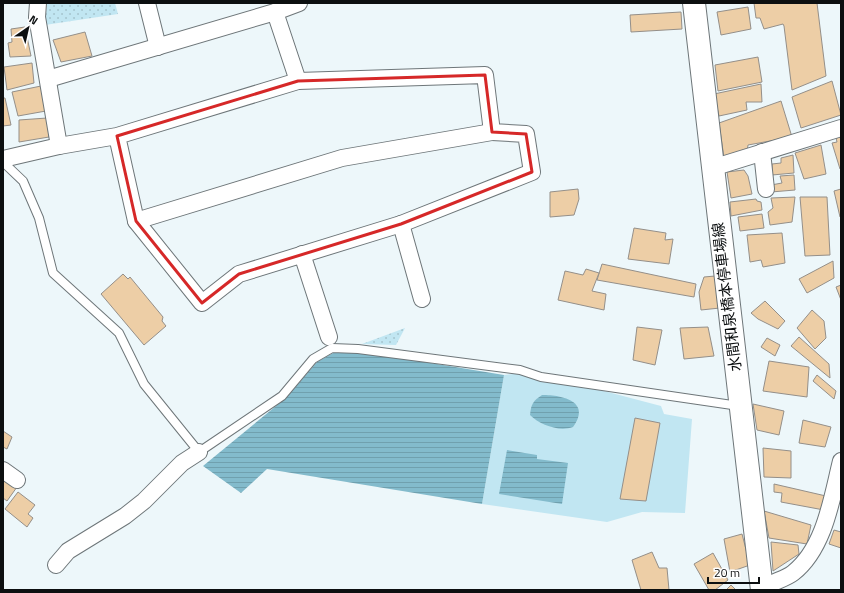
<svg xmlns="http://www.w3.org/2000/svg" width="844" height="593" viewBox="0 0 844 593" font-family="'Titillium Web','Noto Sans JP',sans-serif">
	<style>
		.green { fill: url(#green-dots) }
		.pitch { fill: #c1e6f2 }
		.water { fill: url(#water-rules) }
		.building { fill: #edcea6; stroke: #948f89 }
		.lines { fill: none; stroke-linecap: round; stroke-linejoin: round }
		.service-casing { stroke: #6e7679; stroke-width: 10 }
		.minor-casing { stroke: #6e7679; stroke-width: 18 }
		.secondary-casing { stroke: #6e7679; stroke-width: 24 }
		.service { stroke: #fff; stroke-width: 8 }
		.minor { stroke: #fff; stroke-width: 16 }
		.secondary { stroke: #fff; stroke-width: 22 }
		.marked { fill: none; stroke: #d62828; stroke-width: 3; stroke-linejoin: round }
		.labels { text-anchor: middle; stroke-width: 3; stroke-linejoin: round; paint-order: stroke }
		.street-label { font-size: 15px; fill: #0c0f10; stroke: #fff }
	</style>
	<defs>
		<pattern id="green-dots" width="8" height="8" patternUnits="userSpaceOnUse"><rect width="8" height="8" fill="#c1e6f2"/><path d="M2 2h.1M6 6h.1" fill="none" stroke="#a5c4ce" stroke-width="1.8" stroke-linecap="round"/></pattern>
		<pattern id="water-rules" width="6" height="5" patternUnits="userSpaceOnUse"><rect width="6" height="5" fill="#83bbcc"/><path d="M0 2.5h6" fill="none" stroke="#70a0ae"/></pattern>
	</defs>
	<rect width="100%" height="100%" fill="#edf7fa"/>
	<g class="green">
		<polygon points="47,3 115,3 118,14 45,25"/>
		<polygon points="405,328 396,345 362,344"/>
	</g>
	<polygon class="pitch" points="523,373 543,382 585,386 661,406 664,414 692,419 685,513 642,512 607,522 482,504 504,375"/>
	<g class="water">
		<polygon points="335,352 370,353 504,375 482,504 267,469 241,493 203,466 287,397 317,362"/>
		<path d="M542 395C564 395 591 402 573 427 559 432 540 425 530 415 531 404 533 401 542 395Z"/>
		<polygon points="507,450 537,455 537,459 568,463 562,504 499,494"/>
	</g>
	<g class="building">
		<polygon points="754,3 817,3 826,76 792,90 784,26 783,24 764,29 760,18 756,18"/>
		<polygon points="748,7 751,29 721,35 717,12"/>
		<polygon points="681,12 682,29 631,32 630,15"/>
		<polygon points="25,27 31,56 10,57 8,43 12,42 11,29"/>
		<polygon points="85,32 92,56 61,62 53,40"/>
		<polygon points="758,57 762,82 718,91 715,65"/>
		<polygon points="32,63 34,83 7,90 4,67"/>
		<polygon points="832,81 841,115 801,128 792,97"/>
		<polygon points="761,84 762,102 746,102 747,110 719,116 714,94"/>
		<polygon points="41,86 46,111 18,116 12,92"/>
		<polygon points="3,98 5,98 11,125 3,126"/>
		<polygon points="781,101 792,137 748,145 747,152 724,158 719,123"/>
		<polygon points="47,118 49,137 19,142 19,120"/>
		<polygon points="841,137 841,169 840,169 832,143 837,142 836,138"/>
		<polygon points="821,145 826,174 804,179 795,153"/>
		<polygon points="793,155 794,173 772,175 772,164 781,163 781,158"/>
		<polygon points="744,170 748,176 752,194 731,198 727,172"/>
		<polygon points="794,175 795,190 771,192 771,185 782,183 780,176"/>
		<polygon points="578,189 579,199 574,215 550,217 550,192"/>
		<polygon points="841,189 841,217 840,217 834,191"/>
		<polygon points="795,197 792,222 770,225 768,212 773,208 771,198"/>
		<polygon points="800,197 827,197 830,255 805,256"/>
		<polygon points="756,199 757,201 761,202 762,210 731,216 730,202"/>
		<polygon points="762,214 764,228 740,231 738,217"/>
		<polygon points="634,228 666,233 665,240 673,239 669,264 628,259"/>
		<polygon points="782,233 785,263 763,267 761,260 750,262 747,235"/>
		<polygon points="833,261 834,278 807,293 799,279"/>
		<polygon points="602,264 696,284 694,297 597,280"/>
		<polygon points="586,269 599,273 592,291 606,294 604,310 558,300 565,271 583,275"/>
		<polygon points="123,274 128,279 130,277 163,317 162,321 166,326 144,345 101,294"/>
		<polygon points="715,276 720,308 701,310 699,292 704,277"/>
		<polygon points="841,285 841,300 836,287"/>
		<polygon points="765,301 785,321 778,329 758,319 751,313"/>
		<polygon points="812,310 824,321 826,338 815,349 797,328"/>
		<polygon points="637,327 662,330 655,365 633,360"/>
		<polygon points="708,327 714,356 684,359 680,328"/>
		<polygon points="799,337 829,364 830,378 791,346"/>
		<polygon points="767,338 780,345 775,356 761,347"/>
		<polygon points="769,361 809,367 807,397 763,391"/>
		<polygon points="817,375 836,391 834,399 813,381"/>
		<polygon points="753,404 784,411 779,435 757,430"/>
		<polygon points="635,418 660,423 646,501 620,499"/>
		<polygon points="803,420 831,427 825,447 799,443"/>
		<polygon points="3,431 12,437 7,449 3,447"/>
		<polygon points="763,448 791,451 791,478 764,477"/>
		<polygon points="6,480 17,487 7,501 3,498 3,483"/>
		<polygon points="774,484 826,496 824,510 781,502 782,493 774,492"/>
		<polygon points="18,492 35,505 28,514 33,518 27,527 5,509"/>
		<polygon points="764,511 811,525 807,544 769,538"/>
		<polygon points="834,530 841,532 841,548 829,544"/>
		<polygon points="742,534 750,565 730,572 724,539"/>
		<polygon points="771,542 798,545 799,554 773,571"/>
		<polygon points="652,552 659,568 667,568 669,590 641,590 632,560"/>
		<polygon points="713,553 728,580 715,590 709,590 694,564"/>
		<polygon points="731,585 736,590 726,590"/>
	</g>
	<g class="lines">
		<defs>
			<polyline id="service" points="3,162 23,181 39,218 53,273 119,333 144,384 199,452 282,396 313,359 332,348 358,349 520,370 541,377 739,406"/>
			<g id="minor">
				<polyline points="38,3 37,17 59,146"/>
				<polyline points="147,3 158,47"/>
				<polyline points="275,12 298,81"/>
				<polyline points="48,79 275,12 299,3"/>
				<polyline points="762,152 766,189"/>
				<polyline points="3,159 59,146 117,136 298,81 485,75 492,132 526,134 532,172 401,224 239,274 202,303 136,221 117,136"/>
				<polyline points="712,168 841,128"/>
				<polyline points="136,221 342,158 492,132"/>
				<polyline points="401,224 422,299"/>
				<polyline points="302,254 329,337"/>
				<polyline points="3,470 17,480"/>
				<polyline points="56,565 68,551 125,516 144,501 182,463 199,452"/>
				<path d="M761 590C770 582 784 580 793 573 825 548 832 497 841 461"/>
			</g>
			<polyline id="secondary" points="694,3 762,590"/>
		</defs>
		<use href="#service" class="service-casing"/>
		<use href="#minor" class="minor-casing"/>
		<use href="#secondary" class="secondary-casing"/>
		<use href="#service" class="service"/>
		<use href="#minor" class="minor"/>
		<use href="#secondary" class="secondary"/>
	</g>
	<path class="marked" d="M485 75 492 132 526 134 532 172 401 224 239 274 202 303 136 221 117 136 298 81Z"/>
	<g class="labels">
		<g class="street-label">
			<text transform="translate(727 297) rotate(-97)" y="5">水間和泉橋本停車場線</text>
		</g>
	</g>
	<rect width="844" height="593" fill="none" stroke="#0c0f10" stroke-width="8"/>
	<g transform="translate(28 28) rotate(34)" stroke="#ffffff" stroke-width="3" paint-order="stroke">
	<path d="M0-3L7 15L0 10L-7 15Z" fill="#0c0f10"/>
	<text y="-6" font-size="11" font-weight="bold" text-anchor="middle" fill="#0c0f10">N</text>
	</g>
	<path d="M708 577v6h51v-6" fill="none" stroke="#0c0f10" stroke-width="2"/>
	<text x="714" y="577" font-size="12" fill="#0c0f10" stroke="#ffffff" stroke-width="3" paint-order="stroke">20 m</text>
</svg>
